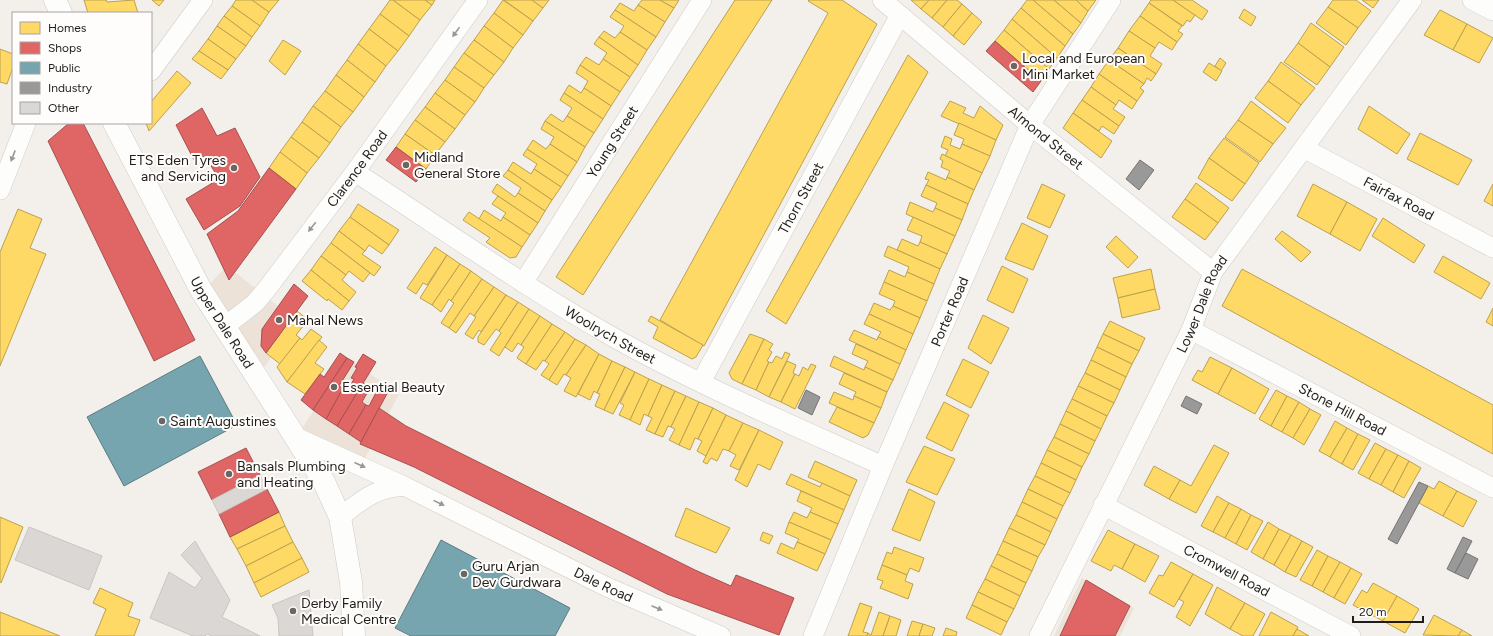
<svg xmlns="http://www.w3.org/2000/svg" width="1493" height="636" viewBox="0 0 1493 636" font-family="Figtree,sans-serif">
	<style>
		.built { fill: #ece2d8 }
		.homes { fill: #ffd966; stroke: #bca14f }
		.shops { fill: #e06666; stroke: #a6504f }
		.public { fill: #76a5af; stroke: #5c7c82 }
		.industry { fill: #999; stroke: #757473 }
		.building { fill: #dbd7d4; stroke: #c9c5c1 }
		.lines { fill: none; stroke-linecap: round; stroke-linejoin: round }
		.street-casing { stroke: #cfccc8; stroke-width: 20 }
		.secondary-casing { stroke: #cfccc8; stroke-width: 23 }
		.street { stroke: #fdfdfc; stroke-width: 19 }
		.secondary { stroke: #fdfdfc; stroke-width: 22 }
		.oneway { fill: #9a9896 }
		.poi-dot { fill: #6a6662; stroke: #fffdfb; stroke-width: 1.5 }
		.labels { text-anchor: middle; stroke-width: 4; stroke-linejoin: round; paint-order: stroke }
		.poi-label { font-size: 14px; fill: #201d19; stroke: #fffdfb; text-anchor: start }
		.street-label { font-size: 14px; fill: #201d19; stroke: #fffdfb }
	</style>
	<rect width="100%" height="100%" fill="#f3efea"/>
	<g class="built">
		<polygon points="227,266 298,322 256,378 202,292"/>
		<polygon points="349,359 399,394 363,462 300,431"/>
		<polygon points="1082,578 1134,608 1120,636 1054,636"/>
	</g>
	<g class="homes">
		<polygon points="84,0 106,0 107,2 134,0 138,13 88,13"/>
		<polygon points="152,0 164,0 159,6"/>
		<polygon points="236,0 252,0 269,12 260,26 232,6"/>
		<polygon points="252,0 279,0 269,12"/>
		<polygon points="390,0 393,0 420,20 409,36 380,14"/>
		<polygon points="393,0 425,0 432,5 420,20"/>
		<polygon points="425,0 435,0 432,5"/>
		<polygon points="503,0 533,21 523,35 494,13"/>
		<polygon points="504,0 532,0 543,8 533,21"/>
		<polygon points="532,0 549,0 543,8"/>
		<polygon points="642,0 660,0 674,8 665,22 638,5"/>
		<polygon points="660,0 679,0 674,8"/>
		<polygon points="735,0 772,0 583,295 556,277"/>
		<polygon points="809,0 842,0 877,24 704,346 660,320 828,13 808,1"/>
		<polygon points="911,0 929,0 921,9"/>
		<polygon points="929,0 947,0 932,18 921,9"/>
		<polygon points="947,0 957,0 962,4 943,27 932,18"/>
		<polygon points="1027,0 1033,0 1073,34 1065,46 1021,8"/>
		<polygon points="1033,0 1054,0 1081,23 1073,34"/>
		<polygon points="1054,0 1076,0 1088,11 1081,23"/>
		<polygon points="1076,0 1096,0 1088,11"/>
		<polygon points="1151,0 1173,0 1195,15 1190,22 1187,20 1183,26 1149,3"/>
		<polygon points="1173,0 1192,0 1208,11 1202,20"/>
		<polygon points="1333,0 1356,0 1371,11 1358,28 1328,7"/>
		<polygon points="1362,0 1379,0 1373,8"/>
		<polygon points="620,3 634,11 638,5 665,22 656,37 615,10"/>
		<polygon points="1149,3 1182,26 1178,31 1183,34 1177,42 1140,16"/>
		<polygon points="962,4 972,13 953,36 943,27"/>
		<polygon points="232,6 260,26 252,37 224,16"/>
		<polygon points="1328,7 1358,28 1346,45 1316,23"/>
		<polygon points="1021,8 1065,46 1057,58 1012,19"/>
		<polygon points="1244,9 1256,17 1251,26 1239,18"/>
		<polygon points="615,10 656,37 647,50 620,32 624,26 610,17"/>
		<polygon points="1440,10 1467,24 1453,50 1424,35"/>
		<polygon points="494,13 523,35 513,48 484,26"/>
		<polygon points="972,13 982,22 964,45 953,36"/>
		<polygon points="380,14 409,36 398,51 369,29"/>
		<polygon points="224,16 252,37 246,46 217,26"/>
		<polygon points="1140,16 1177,42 1172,50 1159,42 1155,48 1129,31"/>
		<polygon points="1012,19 1057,58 1049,69 1004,30"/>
		<polygon points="1311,23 1344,47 1330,67 1298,43"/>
		<polygon points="1467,24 1493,38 1479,63 1453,50"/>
		<polygon points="217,26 246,46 236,59 208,39"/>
		<polygon points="484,26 513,48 504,62 474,40"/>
		<polygon points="369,29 398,51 386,66 358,44"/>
		<polygon points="1004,30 1049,69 1041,81 995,41"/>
		<polygon points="604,31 615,38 620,32 647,50 638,65 599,37"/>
		<polygon points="1129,31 1155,48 1150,56 1162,64 1156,74 1118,48"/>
		<polygon points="599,37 638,65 630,77 603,59 607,53 594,44"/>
		<polygon points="208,39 236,59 228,70 199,51"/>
		<polygon points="283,40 301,51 285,75 269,61"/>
		<polygon points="474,40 504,62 494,75 464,53"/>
		<polygon points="1298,43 1330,67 1317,85 1284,62"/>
		<polygon points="358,44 386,66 375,82 347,60"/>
		<polygon points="1118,48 1156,74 1151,81 1147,78 1144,84 1109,60"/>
		<polygon points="0,49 13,54 13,67 7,84 0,82"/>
		<polygon points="199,51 228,70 221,79 192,59"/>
		<polygon points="464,53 494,75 484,88 454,67"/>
		<polygon points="908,55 928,72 786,324 766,311"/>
		<polygon points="586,57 599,65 603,59 630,77 620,92 580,65"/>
		<polygon points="1220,58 1226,63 1221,71 1215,66"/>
		<polygon points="347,60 375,82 364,97 336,75"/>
		<polygon points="1109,60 1144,84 1140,88 1144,91 1137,101 1099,74"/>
		<polygon points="1281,62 1315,88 1301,105 1268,81"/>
		<polygon points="1209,63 1222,71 1216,81 1203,72"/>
		<polygon points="580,65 620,92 611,106 584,88 588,81 576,73"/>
		<polygon points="454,67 484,88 475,102 445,80"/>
		<polygon points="177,71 191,83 149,131 146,123 151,123 151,102"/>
		<polygon points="1099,74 1137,101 1132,109 1119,100 1116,105 1091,87"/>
		<polygon points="336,75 364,97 353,112 325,91"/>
		<polygon points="445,80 475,102 465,115 435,93"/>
		<polygon points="1268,81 1301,105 1288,123 1255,98"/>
		<polygon points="569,85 581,93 584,88 611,106 603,119 564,93"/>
		<polygon points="1091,87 1116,105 1113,109 1125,117 1119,126 1082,100"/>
		<polygon points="325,91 353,112 341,127 313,106"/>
		<polygon points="435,93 465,115 455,129 425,107"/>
		<polygon points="564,93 603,119 594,133 567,116 572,108 560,100"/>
		<polygon points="1082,100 1119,126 1114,134 1102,126 1099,131 1073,113"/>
		<polygon points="950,101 966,108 963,113 974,118 980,106 1003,125 996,140 941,116"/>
		<polygon points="1251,101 1286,128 1273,144 1238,120"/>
		<polygon points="313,106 341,127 330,143 302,122"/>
		<polygon points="1369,106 1410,134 1397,154 1358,129"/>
		<polygon points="425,107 455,129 445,142 415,120"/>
		<polygon points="1073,113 1112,141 1101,158 1063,128"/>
		<polygon points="551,114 563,122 567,116 594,133 585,147 545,121"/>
		<polygon points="415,120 445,142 435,155 405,134"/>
		<polygon points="1238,120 1273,144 1260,162 1225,137"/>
		<polygon points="545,121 585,147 577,162 550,144 554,137 541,129"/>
		<polygon points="302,122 330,143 319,158 291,137"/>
		<polygon points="959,123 996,140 990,156 962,144 964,139 954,135"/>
		<polygon points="1420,133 1472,160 1458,185 1407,159"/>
		<polygon points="405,134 435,155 426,169 396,147"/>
		<polygon points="945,136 952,139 950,145 960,149 962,144 990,156 982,173 945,156 948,150 941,147"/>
		<polygon points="291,137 319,158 307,173 280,152"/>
		<polygon points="1224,138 1259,163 1245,184 1209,158"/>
		<polygon points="533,140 546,149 550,144 577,162 568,176 527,149"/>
		<polygon points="527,149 568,176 561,187 534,169 537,164 523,155"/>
		<polygon points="280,152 307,173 296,189 269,168"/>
		<polygon points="942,154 982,173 974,190 947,177 950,171 941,167 943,161 940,159"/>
		<polygon points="1209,158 1245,184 1232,201 1198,178"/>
		<polygon points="513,162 531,174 534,169 561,187 552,200 508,170"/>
		<polygon points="508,170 552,200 545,211 518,193 521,188 503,176"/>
		<polygon points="928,172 946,180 947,177 974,190 968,204 926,185 929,180 925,179"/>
		<polygon points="1196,183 1229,208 1218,223 1185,199"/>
		<polygon points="497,184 515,197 518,193 545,211 538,223 492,192"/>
		<polygon points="1042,184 1065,195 1050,228 1027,218"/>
		<polygon points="1313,184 1347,202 1330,234 1297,216"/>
		<polygon points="1493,184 1493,206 1484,201"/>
		<polygon points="926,185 968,204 962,220 935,208 937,203 921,196"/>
		<polygon points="498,196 538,223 530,235 503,217 506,213 492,204"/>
		<polygon points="1185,199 1218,223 1205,240 1172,217"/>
		<polygon points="910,202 933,212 935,208 962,220 955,236 906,214"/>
		<polygon points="1347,202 1377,219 1360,251 1330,234"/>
		<polygon points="358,204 399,230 389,245 350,217"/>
		<polygon points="18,209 42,219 30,248 46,254 0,366 0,252"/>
		<polygon points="484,210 501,221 503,217 530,235 522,247 479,219"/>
		<polygon points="469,212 522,247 516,257 510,258 486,242 490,238 463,220"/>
		<polygon points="350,217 389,245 382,254 369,245 365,251 339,231"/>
		<polygon points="913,217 955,236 947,254 920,242 922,236 907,230"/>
		<polygon points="1383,218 1425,245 1414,263 1372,236"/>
		<polygon points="1022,223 1048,236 1033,270 1005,259"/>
		<polygon points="339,231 365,251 362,254 381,267 374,276 331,243"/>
		<polygon points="1282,231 1311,252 1301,262 1275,239"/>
		<polygon points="1116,236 1138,257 1128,268 1106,247"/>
		<polygon points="902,239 918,246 920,242 947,254 940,269 897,250"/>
		<polygon points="331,243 370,273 363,282 349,271 346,275 321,256"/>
		<polygon points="888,246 940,269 934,284 907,272 909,267 884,256"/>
		<polygon points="435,247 447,255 427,285 423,283 416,294 407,288"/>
		<polygon points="447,255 460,264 432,305 420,298"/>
		<polygon points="321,256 346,275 342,280 356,292 349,301 311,270"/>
		<polygon points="1443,256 1490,283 1481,299 1434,272"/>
		<polygon points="460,264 471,271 451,301 449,299 441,312 432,305"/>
		<polygon points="1002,266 1028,279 1013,313 987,300"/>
		<polygon points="1151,269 1155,289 1118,298 1113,278"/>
		<polygon points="1242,269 1493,405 1493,454 1222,306"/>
		<polygon points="311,270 349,301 342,310 328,299 327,301 302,281"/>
		<polygon points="889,270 905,277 907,272 934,284 927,301 884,282"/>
		<polygon points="471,271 482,279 449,328 441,323 454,303 451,301"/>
		<polygon points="482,279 494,287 474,316 470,313 456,333 449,328"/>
		<polygon points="884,282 927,301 920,318 893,306 895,301 879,294"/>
		<polygon points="494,287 506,295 481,332 479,330 473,339 465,334 476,317 474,316"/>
		<polygon points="1155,289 1160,309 1122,318 1118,298"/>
		<polygon points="506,295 518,302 499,331 496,329 484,345 478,342 478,337"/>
		<polygon points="518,302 529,309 499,356 490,350 501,333 499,331"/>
		<polygon points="874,303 890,310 893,306 920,318 913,334 869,314"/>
		<polygon points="1493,308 1493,326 1486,322"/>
		<polygon points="529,309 540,316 521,345 518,343 512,352 505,347"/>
		<polygon points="297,311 308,320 296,335 300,338 280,364 266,353"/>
		<polygon points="869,314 913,334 906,350 878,337 881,332 864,324"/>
		<polygon points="983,315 1009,328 991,364 968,348"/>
		<polygon points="540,316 552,324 526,364 517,358 524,347 521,345"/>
		<polygon points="651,316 703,345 696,357 692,359 653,338 658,327 648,321"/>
		<polygon points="1110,321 1145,338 1139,351 1103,334"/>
		<polygon points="552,324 565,332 545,361 543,360 536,370 526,364"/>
		<polygon points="311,329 322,337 287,382 277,367 300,338 302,340"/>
		<polygon points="854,330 877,340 878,337 906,350 900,364 849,340"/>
		<polygon points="565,332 575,339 549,380 541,375 549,364 545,361"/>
		<polygon points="750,334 764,339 742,384 732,379 729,373"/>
		<polygon points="1103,334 1139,351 1132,364 1097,347"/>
		<polygon points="575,339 586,345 566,375 564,374 557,385 549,380"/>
		<polygon points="764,339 773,344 769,350 772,352 767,361 769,362 756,390 742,384"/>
		<polygon points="319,340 327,347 315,363 324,369 305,394 287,382"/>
		<polygon points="856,344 900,364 893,380 865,367 868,361 852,354"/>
		<polygon points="586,345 599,354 576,397 564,391 571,378 566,375"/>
		<polygon points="1097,347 1132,364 1126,377 1091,360"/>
		<polygon points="785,352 790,354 769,397 756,390 769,362 772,363 776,356 782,359"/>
		<polygon points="599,354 612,361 597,393 594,391 590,400 578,394"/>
		<polygon points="834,356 864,370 865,367 893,380 887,392 830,366"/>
		<polygon points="1210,357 1232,368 1218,394 1192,380 1198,370 1202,372"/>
		<polygon points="963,359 989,372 971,408 946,395"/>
		<polygon points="1091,360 1126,377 1120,390 1085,373"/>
		<polygon points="612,361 625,367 604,410 595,406 600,394 597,393"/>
		<polygon points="787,361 796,365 793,373 795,374 781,402 769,397"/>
		<polygon points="811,364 816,366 795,409 781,402 795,374 799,376 803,367 808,370"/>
		<polygon points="625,367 635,372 613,414 604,410"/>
		<polygon points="1232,368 1269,389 1255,414 1218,394"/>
		<polygon points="635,372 649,379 630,420 619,415 624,405 620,403"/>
		<polygon points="844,373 887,392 881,408 854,396 856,392 839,384"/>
		<polygon points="1085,373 1120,390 1114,403 1078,386"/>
		<polygon points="649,379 662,385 648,416 644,414 640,425 630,420"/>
		<polygon points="662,385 675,391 655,434 646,430 652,418 648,416"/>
		<polygon points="1078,386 1114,403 1107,416 1072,399"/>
		<polygon points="1276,390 1287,396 1271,426 1259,419"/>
		<polygon points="675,391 686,396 671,427 668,426 663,437 655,434"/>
		<polygon points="834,392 853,400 854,396 881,408 874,423 829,403"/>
		<polygon points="686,396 699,402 679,445 669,440 675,429 671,427"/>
		<polygon points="1287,396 1299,402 1282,432 1271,426"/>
		<polygon points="1072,399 1107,416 1101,429 1066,411"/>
		<polygon points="699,402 713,408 698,439 695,438 690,450 679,445"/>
		<polygon points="944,402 969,415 952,451 926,438"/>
		<polygon points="1299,402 1310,409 1293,438 1282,432"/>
		<polygon points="837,407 874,423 868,435 863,438 829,422"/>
		<polygon points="713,408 726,415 706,456 697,451 702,441 698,439"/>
		<polygon points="1310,409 1321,415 1304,445 1293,438"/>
		<polygon points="1066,411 1101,429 1095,441 1060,424"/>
		<polygon points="726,415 743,423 729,451 723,449 717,461 711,458 707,464 703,462"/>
		<polygon points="1335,421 1347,428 1330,457 1319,451"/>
		<polygon points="743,423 759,430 739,470 730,466 736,455 729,451"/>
		<polygon points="1060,424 1095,441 1089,454 1054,437"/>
		<polygon points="1347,428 1358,434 1342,464 1330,457"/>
		<polygon points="759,430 783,442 770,470 758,464 747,487 735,480"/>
		<polygon points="1358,434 1370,440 1353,470 1342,464"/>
		<polygon points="1054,437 1089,454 1082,467 1047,450"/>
		<polygon points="1375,443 1386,449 1369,479 1358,473"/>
		<polygon points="1214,445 1229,453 1196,513 1169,499 1180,480 1191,486"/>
		<polygon points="924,446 955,459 937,495 906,482"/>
		<polygon points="1386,449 1398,455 1381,485 1369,479"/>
		<polygon points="1047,450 1082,467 1076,480 1041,463"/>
		<polygon points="1398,455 1409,461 1393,492 1381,485"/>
		<polygon points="815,461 857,480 850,496 808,477"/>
		<polygon points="1409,461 1421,468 1404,498 1393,492"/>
		<polygon points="1041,463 1076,480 1070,493 1035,476"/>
		<polygon points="1154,466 1180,480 1169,499 1144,485"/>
		<polygon points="791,474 820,487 822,483 850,496 844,510 786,484"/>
		<polygon points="1035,476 1070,493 1063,506 1028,489"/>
		<polygon points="1439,481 1457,491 1443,516 1419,503 1428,486 1434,489"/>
		<polygon points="909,489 935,502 920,541 892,530"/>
		<polygon points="1028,489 1063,506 1057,519 1022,502"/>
		<polygon points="801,491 844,510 838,524 810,512 812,508 797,501"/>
		<polygon points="1457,491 1477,501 1463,527 1443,516"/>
		<polygon points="1217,496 1229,503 1213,532 1201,526"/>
		<polygon points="1022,502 1057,519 1051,532 1016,515"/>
		<polygon points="1229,503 1241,509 1225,538 1213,532"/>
		<polygon points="686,508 730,528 716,553 675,536"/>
		<polygon points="1241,509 1251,515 1236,544 1225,538"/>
		<polygon points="279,512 285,526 237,549 230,537"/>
		<polygon points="794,512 807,518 810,512 838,524 831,540 789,522"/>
		<polygon points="1016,515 1051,532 1045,545 1009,528"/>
		<polygon points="1251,515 1263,521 1247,550 1236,544"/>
		<polygon points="0,517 23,527 1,583 0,582"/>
		<polygon points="789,522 831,540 825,554 797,542 799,539 785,533"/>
		<polygon points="1268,522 1279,529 1263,559 1251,552"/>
		<polygon points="285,526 293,542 246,566 237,549"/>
		<polygon points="1009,528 1045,545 1038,557 1003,541"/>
		<polygon points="1279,529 1291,535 1274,565 1263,559"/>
		<polygon points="1108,530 1135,544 1122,569 1114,565 1111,571 1091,561"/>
		<polygon points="763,532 773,536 769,544 760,540"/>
		<polygon points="1291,535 1302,541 1285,572 1274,565"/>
		<polygon points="1003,541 1038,557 1032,571 997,554"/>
		<polygon points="1302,541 1313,547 1296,577 1285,572"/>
		<polygon points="293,542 302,558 254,583 246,566"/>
		<polygon points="797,542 825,554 817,571 777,553 781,543 794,549"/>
		<polygon points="1135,544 1159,556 1145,582 1122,569"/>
		<polygon points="894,547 924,558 919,572 910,568 907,575 882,565 887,552 892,554"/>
		<polygon points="1317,550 1328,556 1312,586 1300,580"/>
		<polygon points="997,554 1032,571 1026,583 991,566"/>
		<polygon points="1328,556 1340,562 1323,592 1312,586"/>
		<polygon points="302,558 309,572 261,597 254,583"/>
		<polygon points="1171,562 1193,574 1174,607 1149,593 1159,575 1163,576"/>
		<polygon points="1340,562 1351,568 1334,598 1323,592"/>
		<polygon points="882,565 907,575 905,581 913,584 908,599 880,588 883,581 877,579"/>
		<polygon points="991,566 1026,583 1020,596 985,579"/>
		<polygon points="1351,568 1362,574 1345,604 1334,598"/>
		<polygon points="1193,574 1213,585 1190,626 1176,617 1184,602 1179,599"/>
		<polygon points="985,579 1020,596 1014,609 978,592"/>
		<polygon points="1373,583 1397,596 1383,621 1353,605 1362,590 1367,593"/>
		<polygon points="1217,587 1245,603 1230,629 1205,614"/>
		<polygon points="100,588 133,603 128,616 140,620 134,636 95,636 106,609 93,603"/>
		<polygon points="978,592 1014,609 1007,622 972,605"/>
		<polygon points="1397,596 1419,609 1405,633 1383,621"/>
		<polygon points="860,603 872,607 863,632 868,633 867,636 848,636"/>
		<polygon points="1245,603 1265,614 1253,636 1243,636 1230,629"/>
		<polygon points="972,605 1007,622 1001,635 966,618"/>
		<polygon points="0,612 60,636 0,636"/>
		<polygon points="879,612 890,616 883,636 867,636 868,633 871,635"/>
		<polygon points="1271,612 1298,627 1293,636 1259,636"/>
		<polygon points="1434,615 1462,630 1458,636 1423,635"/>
		<polygon points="890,616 901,620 896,636 883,636"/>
		<polygon points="912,621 923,624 919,636 907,636"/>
		<polygon points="923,624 935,628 932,636 919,636"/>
		<polygon points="946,628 957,632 956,636 943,636"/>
		<polygon points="1297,629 1309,636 1293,636"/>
		<polygon points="1462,630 1472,636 1458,636"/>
	</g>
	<g class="shops">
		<polygon points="995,41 1041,81 1033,92 986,51"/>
		<polygon points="202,108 217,136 235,128 260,177 240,206 204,230 186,199 219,179 205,156 194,160 176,125"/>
		<polygon points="69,123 83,123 195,340 154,361 48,141"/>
		<polygon points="396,147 426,169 416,182 386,160"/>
		<polygon points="269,168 296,189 229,280 207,234 238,211"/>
		<polygon points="294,284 308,296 266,353 261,346 262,329"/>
		<polygon points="340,353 347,358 313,410 301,400 320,374 324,377"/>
		<polygon points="363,354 376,362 337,426 326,419 343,388 347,391 354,379 351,378 357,368 355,367"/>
		<polygon points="347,358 354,362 339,386 343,388 326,419 313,410"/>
		<polygon points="363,383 370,388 362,402 366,405 349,434 337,426"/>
		<polygon points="380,385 389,390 361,442 349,434 366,405 369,406"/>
		<polygon points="379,408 406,426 695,570 731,586 736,575 794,598 779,635 667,594 414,467 360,444"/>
		<polygon points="246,448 260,475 212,500 198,472"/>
		<polygon points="267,489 279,512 230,537 219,514"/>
		<polygon points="1086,580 1130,606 1115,636 1060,636"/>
	</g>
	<g class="public">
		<polygon points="200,356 237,425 124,486 87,417"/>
		<polygon points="441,540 570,608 555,636 411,636 395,628"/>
	</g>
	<g class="industry">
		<polygon points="1140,160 1154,170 1139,190 1126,179"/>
		<polygon points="806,390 820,397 812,415 798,408"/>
		<polygon points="1186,396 1202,404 1197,414 1181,406"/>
		<polygon points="1419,482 1428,486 1397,544 1388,539"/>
		<polygon points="1463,537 1472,541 1455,573 1447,569"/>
		<polygon points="1466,553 1478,559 1468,579 1455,573"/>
	</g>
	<g class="building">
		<polygon points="260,475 267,489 219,514 212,500"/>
		<polygon points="29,527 102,556 89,590 15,560"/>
		<polygon points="195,541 230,600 222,617 260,636 212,636 207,634 205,636 193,636 150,618 169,572 195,588 202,578 181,555"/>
		<polygon points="309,590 313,636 279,636 278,618 272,605"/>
	</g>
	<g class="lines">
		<defs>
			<g id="street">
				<path id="s1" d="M882 0 1030 125 1213 272"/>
				<polyline points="1472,0 1493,11"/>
				<polyline points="151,71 203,0"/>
				<path id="s2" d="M1305 149 1493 248"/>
				<path id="s3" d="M355 172C440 227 523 286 611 336 698 385 792 425 883 466"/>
				<polyline points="0,190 26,123"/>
				<path id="s4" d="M523 283 702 0"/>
				<path id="s5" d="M224 327 255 303 266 290 355 172 478 0"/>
				<path id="s6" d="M1191 330 1493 488"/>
				<path id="s7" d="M701 382 900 15"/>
				<path id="s8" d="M298 438 404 486 607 587 721 636"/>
				<path id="s9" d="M1103 505 1351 636"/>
				<path d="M340 517C362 500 375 488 404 486"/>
				<path id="s10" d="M813 636 883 466 1030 125 1111 0"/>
				<path id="s11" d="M1039 636 1191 330 1213 272 1412 0"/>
			</g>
			<g id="secondary">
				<polyline points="55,0 61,13"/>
				<path id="s12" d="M114 123 201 290 324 482 340 517 351 582 354 636"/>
			</g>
		</defs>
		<use href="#street" class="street-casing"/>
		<use href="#secondary" class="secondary-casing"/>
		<use href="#street" class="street"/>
		<use href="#secondary" class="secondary"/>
	</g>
	<defs><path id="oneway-solid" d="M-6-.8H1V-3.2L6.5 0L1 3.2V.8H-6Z"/></defs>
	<g class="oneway">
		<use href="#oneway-solid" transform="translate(456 32) rotate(126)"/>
		<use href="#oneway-solid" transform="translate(13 156) rotate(111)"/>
		<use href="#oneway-solid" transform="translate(312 227) rotate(128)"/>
		<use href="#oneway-solid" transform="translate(360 465) rotate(25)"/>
		<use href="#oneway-solid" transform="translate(439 503) rotate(26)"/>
		<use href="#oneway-solid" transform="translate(657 608) rotate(23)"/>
	</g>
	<g class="poi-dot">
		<circle cx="1014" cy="66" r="4"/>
		<circle cx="406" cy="165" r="4"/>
		<circle cx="234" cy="168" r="4"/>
		<circle cx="279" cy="320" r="4"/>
		<circle cx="334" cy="387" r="4"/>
		<circle cx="162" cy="421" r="4"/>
		<circle cx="229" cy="474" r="4"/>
		<circle cx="464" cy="574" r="4"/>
		<circle cx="293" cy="611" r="4"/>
	</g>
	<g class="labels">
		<g class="poi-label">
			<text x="1022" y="63">Local and European<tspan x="1022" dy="16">Mini Market</tspan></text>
			<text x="414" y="162">Midland<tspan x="414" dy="16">General Store</tspan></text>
			<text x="226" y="165" text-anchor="end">ETS Eden Tyres<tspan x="226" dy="16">and Servicing</tspan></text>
			<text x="287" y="325">Mahal News</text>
			<text x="342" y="392">Essential Beauty</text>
			<text x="170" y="426">Saint Augustines</text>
			<text x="237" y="471">Bansals Plumbing<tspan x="237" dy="16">and Heating</tspan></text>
			<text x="472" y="571">Guru Arjan<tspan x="472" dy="16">Dev Gurdwara</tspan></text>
			<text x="301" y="608">Derby Family<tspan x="301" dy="16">Medical Centre</tspan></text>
		</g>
		<g class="street-label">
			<text dy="5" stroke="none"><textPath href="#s1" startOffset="214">Almond Street</textPath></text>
			<text dy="5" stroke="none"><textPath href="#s4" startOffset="167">Young Street</textPath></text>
			<text dy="5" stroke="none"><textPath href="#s5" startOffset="208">Clarence Road</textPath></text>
			<text dy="5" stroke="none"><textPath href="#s7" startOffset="209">Thorn Street</textPath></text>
			<text dy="5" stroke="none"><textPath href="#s2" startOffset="106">Fairfax Road</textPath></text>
			<text dy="5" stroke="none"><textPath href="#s11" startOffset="370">Lower Dale Road</textPath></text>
			<text dy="5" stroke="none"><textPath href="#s10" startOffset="352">Porter Road</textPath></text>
			<text dy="5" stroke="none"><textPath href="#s12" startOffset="227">Upper Dale Road</textPath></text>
			<text dy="5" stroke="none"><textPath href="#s3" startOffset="303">Woolrych Street</textPath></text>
			<text dy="5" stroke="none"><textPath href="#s6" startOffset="171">Stone Hill Road</textPath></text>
			<text dy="5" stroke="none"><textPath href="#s9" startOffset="140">Cromwell Road</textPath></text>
			<text dy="5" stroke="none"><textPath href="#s8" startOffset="339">Dale Road</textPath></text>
		</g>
	</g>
	<rect x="12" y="12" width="140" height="112" fill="#fffdfb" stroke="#a6a3a1"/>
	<rect x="20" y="22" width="20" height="12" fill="#ffd966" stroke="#a6a3a1"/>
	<text x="48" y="32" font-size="12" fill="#201d19">Homes</text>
	<rect x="20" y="42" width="20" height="12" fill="#e06666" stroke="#a6a3a1"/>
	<text x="48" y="52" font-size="12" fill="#201d19">Shops</text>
	<rect x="20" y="62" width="20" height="12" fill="#76a5af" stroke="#a6a3a1"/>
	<text x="48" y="72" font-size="12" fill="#201d19">Public</text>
	<rect x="20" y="82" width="20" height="12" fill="#999999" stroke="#a6a3a1"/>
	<text x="48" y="92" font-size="12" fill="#201d19">Industry</text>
	<rect x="20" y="102" width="20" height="12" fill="#dbd7d4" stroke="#a6a3a1"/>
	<text x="48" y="112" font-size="12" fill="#201d19">Other</text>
	<path d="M1353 616v6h70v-6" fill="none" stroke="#201d19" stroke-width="2"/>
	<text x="1359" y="616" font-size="12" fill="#201d19" stroke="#fffdfb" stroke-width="3" paint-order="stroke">20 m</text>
</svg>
